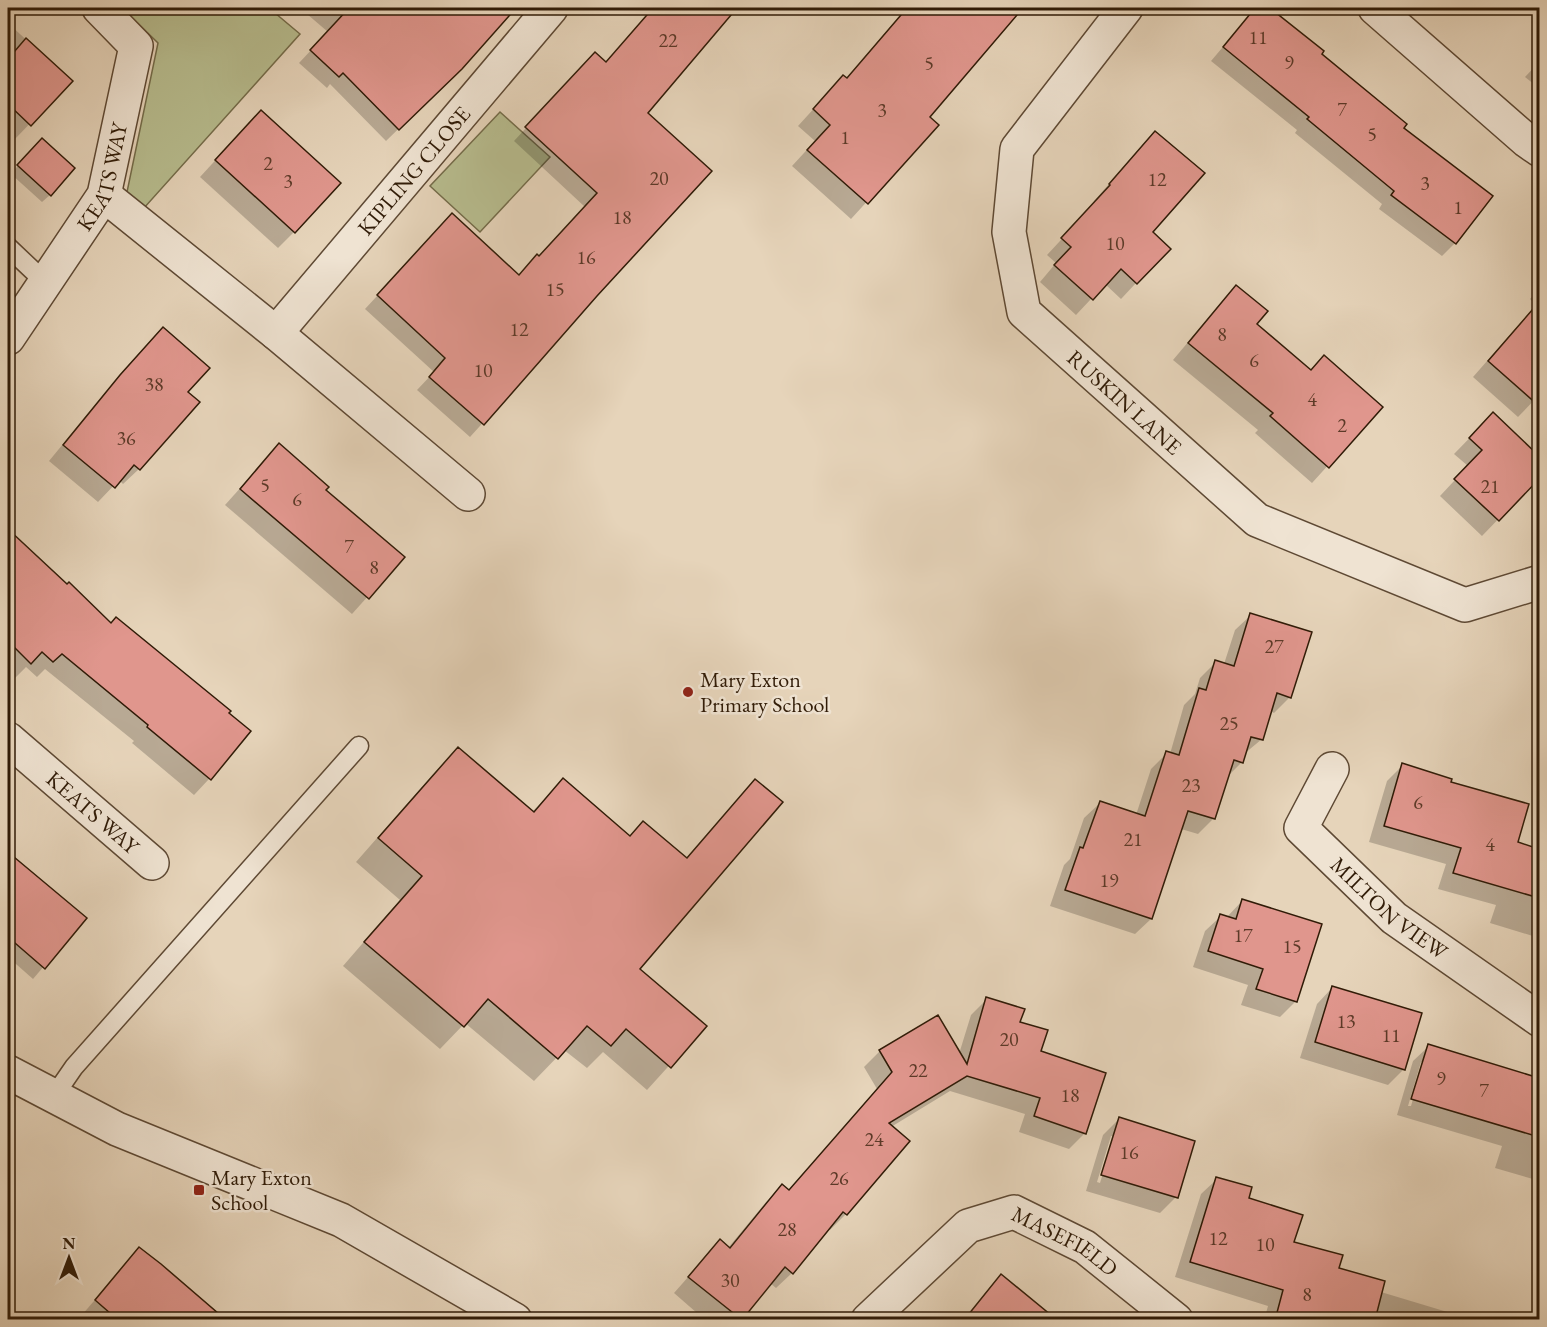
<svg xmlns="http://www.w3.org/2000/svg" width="1547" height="1327" viewBox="0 0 1547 1327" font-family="'EB Garamond',serif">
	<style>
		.green { fill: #b7bc8e; stroke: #746c4a; stroke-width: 1.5 }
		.shadow { fill: #0003; fill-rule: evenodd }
		.building { fill: #e0968d; stroke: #301b07; stroke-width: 1.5 }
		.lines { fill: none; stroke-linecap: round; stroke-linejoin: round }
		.service-casing { stroke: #5e4934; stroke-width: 21 }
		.minor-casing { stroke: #5e4934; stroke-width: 36 }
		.service { stroke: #efe3d2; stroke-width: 18 }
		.minor { stroke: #efe3d2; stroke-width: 33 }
		.poi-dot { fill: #8f2418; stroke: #efe3d2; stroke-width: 2 }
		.labels { text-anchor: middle; stroke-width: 5; stroke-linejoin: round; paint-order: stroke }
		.number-label { font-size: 20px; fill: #5c3a28 }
		.street-label { font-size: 22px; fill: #301b07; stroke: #efe3d2 }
		.poi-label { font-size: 22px; fill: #301b07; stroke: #efe3d2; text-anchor: start }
	</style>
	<rect width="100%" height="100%" fill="#e6d4ba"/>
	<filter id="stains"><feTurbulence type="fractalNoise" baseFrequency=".00333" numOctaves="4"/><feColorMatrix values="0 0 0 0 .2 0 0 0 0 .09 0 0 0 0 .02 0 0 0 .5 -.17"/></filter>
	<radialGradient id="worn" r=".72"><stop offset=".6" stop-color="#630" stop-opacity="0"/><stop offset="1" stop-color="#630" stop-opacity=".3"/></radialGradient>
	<g class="green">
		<polygon points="122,8 269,8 300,34 144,208 127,192 158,43"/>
		<polygon points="500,112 550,157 480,232 430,186"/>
	</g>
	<g class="shadow">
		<polygon points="300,8 514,8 461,68 386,141 330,84 327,88 299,63 328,32"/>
		<polygon points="653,8 713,8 726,18 646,113 710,171 470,437 417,390 434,372 365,309 440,228 518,276 539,258 585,207 514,141 582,67 605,63"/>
		<polygon points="906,8 1022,8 928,117 937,125 851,219 792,166 815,141 798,126 828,93 846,79"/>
		<polygon points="1256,8 1268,8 1322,51 1319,54 1402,128 1455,243 1442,256 1379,209 1382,204 1295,133 1297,130 1211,61"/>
		<polygon points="1529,8 1540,8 1540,16"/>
		<polygon points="8,23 71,81 14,140 8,134"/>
		<polygon points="1540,61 1540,89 1525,77"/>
		<polygon points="245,128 294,232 278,248 200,177"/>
		<polygon points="34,147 50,195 42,202 11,174"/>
		<polygon points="1140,149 1151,233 1136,283 1121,299 1105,284 1076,315 1040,282 1056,263 1047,255 1096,202 1094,201"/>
		<polygon points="1236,287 1255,324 1310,371 1381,407 1312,483 1255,433 1258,430 1173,360 1221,303"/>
		<polygon points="1540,288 1540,394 1518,417 1473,377 1536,305 1530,299"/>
		<polygon points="148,345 186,392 139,469 123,484 119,480 98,502 49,461 105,393"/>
		<polygon points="1493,414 1540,458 1540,476 1482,536 1440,496 1468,466 1454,454"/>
		<polygon points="279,445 396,565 352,614 225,505"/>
		<polygon points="8,531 111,625 249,731 209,779 194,795 132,743 134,741 45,669 37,677 26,667 14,679 8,673"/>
		<polygon points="1251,615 1290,697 1274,713 1270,711 1262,739 1244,754 1242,762 1227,777 1214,818 1198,834 1181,829 1151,919 1135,934 1050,906 1064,865 1070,859 1084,818 1100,803 1136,815 1151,769 1167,753 1170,754 1184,705 1195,694 1200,678 1216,662 1224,664 1235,630"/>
		<polygon points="458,749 532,812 563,780 629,837 643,823 685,859 733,804 756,781 638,969 705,1026 647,1090 603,1052 587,1068 564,1050 534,1081 465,1023 440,1049 343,966 400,900 356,862 435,772"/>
		<polygon points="1403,765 1449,783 1516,843 1540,850 1540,934 1536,937 1490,923 1496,905 1438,889 1446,864 1369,842 1387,781"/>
		<polygon points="8,854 85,918 33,979 8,957"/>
		<polygon points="1243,900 1296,1001 1280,1017 1241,1005 1248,985 1193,967 1205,931 1221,916 1226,918"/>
		<polygon points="1332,988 1404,1069 1388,1085 1300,1058 1317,1004"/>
		<polygon points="987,999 1018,1023 1040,1052 1085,1133 1069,1149 1019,1132 1025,1114 950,1091 891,1127 908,1141 846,1214 830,1230 828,1228 792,1273 776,1288 770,1283 740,1320 705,1320 674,1293 720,1241 728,1248 766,1202 782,1186 788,1191 877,1089 864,1067 880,1051 937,1017 959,1054 971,1015"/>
		<path d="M1429 1046 1540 1079V1181L1495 1168 1502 1146 1397 1115 1413 1061ZM1421 1062H1424L1411 1106H1408Z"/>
		<path d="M1119 1119 1176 1197 1160 1213 1086 1191 1103 1135ZM1111 1136H1114L1100 1183 1097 1182Z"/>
		<polygon points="1217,1179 1247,1199 1292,1243 1337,1269 1381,1292 1474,1320 1264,1320 1268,1306 1175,1277 1201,1194"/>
		<polygon points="139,1249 224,1320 85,1320 81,1316"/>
		<polygon points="1001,1276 1055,1320 963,1320"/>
	</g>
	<g class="building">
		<polygon points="349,8 516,8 462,69 399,130 343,73 339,77 310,50"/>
		<polygon points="653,8 737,8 648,113 712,171 597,296 484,425 429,377 445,358 377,295 452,213 519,275 537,254 539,256 597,193 525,127 595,52 606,62"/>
		<polygon points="907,8 1023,8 930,117 939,125 868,204 807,150 830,125 813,109 843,75 847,78"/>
		<polygon points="1255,8 1270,8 1324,51 1322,54 1407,124 1404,128 1493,196 1456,244 1391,195 1394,191 1307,119 1309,117 1223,47"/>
		<polygon points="26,38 73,81 31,126 8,104 8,59"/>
		<polygon points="261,110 341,183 295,233 215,160"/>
		<polygon points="1155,131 1205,173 1153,232 1171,249 1137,284 1121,269 1093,300 1054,265 1071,247 1061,238 1110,185 1109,184"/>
		<polygon points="42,138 75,168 51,196 17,165"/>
		<polygon points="1236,285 1268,311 1257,324 1311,370 1324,355 1383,407 1329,468 1270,416 1273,413 1188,343"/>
		<polygon points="1539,302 1539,406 1488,361"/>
		<polygon points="163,327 210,368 188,392 200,402 140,470 134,465 115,488 63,445 120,375"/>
		<polygon points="1493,412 1539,456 1539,479 1499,521 1454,479 1482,450 1469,438"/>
		<polygon points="279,443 329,487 326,490 405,557 369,599 240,489"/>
		<polygon points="8,529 67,584 69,582 111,623 116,617 231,711 229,713 251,731 211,780 147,727 148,725 62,654 53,662 42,652 31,664 8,641"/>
		<polygon points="1250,613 1312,632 1291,698 1277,693 1263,740 1251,737 1243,763 1234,760 1215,819 1188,811 1152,919 1065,890 1080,847 1083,848 1100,801 1145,816 1166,751 1179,755 1199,688 1206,690 1215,660 1234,666"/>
		<polygon points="458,747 534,812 563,778 630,836 643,821 687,858 755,779 783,802 640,969 707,1026 671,1068 626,1029 611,1046 587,1026 558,1059 488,999 464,1027 364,942 422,876 378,838"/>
		<polygon points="1402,763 1452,779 1451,782 1529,804 1518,842 1539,849 1539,898 1453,873 1461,848 1384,826"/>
		<polygon points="8,852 87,918 45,969 8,937"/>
		<polygon points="1242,899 1322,924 1297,1002 1256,989 1263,969 1208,951 1220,914 1236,919"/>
		<polygon points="1332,986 1422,1013 1405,1070 1315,1042"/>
		<polygon points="986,997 1025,1009 1020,1022 1048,1030 1041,1051 1106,1073 1086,1134 1034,1116 1040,1098 967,1076 889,1123 910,1141 847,1215 843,1212 793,1274 785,1267 742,1320 688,1277 720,1239 730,1248 782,1184 789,1190 892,1072 879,1050 938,1015 967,1064"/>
		<polygon points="1428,1044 1539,1078 1539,1137 1411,1099"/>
		<polygon points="1119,1117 1195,1141 1178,1198 1101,1175"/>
		<polygon points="1216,1177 1252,1187 1249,1198 1303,1215 1294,1242 1343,1255 1339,1268 1385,1281 1375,1320 1275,1320 1283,1290 1190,1262"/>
		<polygon points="139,1247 161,1264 226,1320 118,1320 95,1300"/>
		<polygon points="1001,1274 1057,1320 964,1320"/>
	</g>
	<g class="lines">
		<defs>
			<g id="service">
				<polyline points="8,247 45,282"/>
				<polyline points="54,1096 74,1067 359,746"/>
			</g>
			<g id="minor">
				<path id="s1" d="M1126 8 1017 149 1009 232 1024 312 1257 520 1465 605 1540 582"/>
				<polyline points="1375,8 1527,141 1540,150"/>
				<polyline points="104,195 276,333 468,494"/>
				<path id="s2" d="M276 333 551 8"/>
				<path id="s3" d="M8 338 104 195 136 46 99 8"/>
				<path id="s4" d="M8 739 152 863"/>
				<path id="s5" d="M1332 769 1301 828 1394 918 1540 1020"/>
				<polyline points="8,1072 117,1129 341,1220 515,1320"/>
				<path id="s6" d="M868 1320 968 1226 1014 1212 1085 1247 1176 1320"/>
			</g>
		</defs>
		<use href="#service" class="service-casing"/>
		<use href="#minor" class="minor-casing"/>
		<use href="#service" class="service"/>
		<use href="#minor" class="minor"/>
	</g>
	<g class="poi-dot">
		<circle cx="688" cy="692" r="6"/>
		<rect x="193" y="1184" width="12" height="12" rx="3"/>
	</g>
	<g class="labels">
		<g class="number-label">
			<text x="1258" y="44">11</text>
			<text x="668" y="47">22</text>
			<text x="1289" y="69">9</text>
			<text x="929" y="70">5</text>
			<text x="1342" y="116">7</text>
			<text x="882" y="117">3</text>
			<text x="1372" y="141">5</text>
			<text x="845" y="144">1</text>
			<text x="268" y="170">2</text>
			<text x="659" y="185">20</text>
			<text x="1157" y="186">12</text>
			<text x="288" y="188">3</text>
			<text x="1425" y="190">3</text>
			<text x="1458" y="214">1</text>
			<text x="622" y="224">18</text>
			<text x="1115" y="250">10</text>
			<text x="586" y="264">16</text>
			<text x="555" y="296">15</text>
			<text x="519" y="336">12</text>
			<text x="1222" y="341">8</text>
			<text x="1254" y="367">6</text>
			<text x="483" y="377">10</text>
			<text x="154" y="391">38</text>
			<text x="1312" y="406">4</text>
			<text x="1342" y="432">2</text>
			<text x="126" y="445">36</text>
			<text x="265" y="492">5</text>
			<text x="1490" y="493">21</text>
			<text x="297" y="506">6</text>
			<text x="349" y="553">7</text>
			<text x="374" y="574">8</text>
			<text x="1274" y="653">27</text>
			<text x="1229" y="730">25</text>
			<text x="1191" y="792">23</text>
			<text x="1418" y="809">6</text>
			<text x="1133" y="846">21</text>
			<text x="1490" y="851">4</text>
			<text x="1109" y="887">19</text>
			<text x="1243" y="942">17</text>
			<text x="1292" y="953">15</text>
			<text x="1346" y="1028">13</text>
			<text x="1391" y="1042">11</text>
			<text x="1009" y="1046">20</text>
			<text x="918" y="1077">22</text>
			<text x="1441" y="1085">9</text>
			<text x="1484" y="1097">7</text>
			<text x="1070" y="1102">18</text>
			<text x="874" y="1146">24</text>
			<text x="1129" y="1159">16</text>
			<text x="839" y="1185">26</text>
			<text x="787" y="1236">28</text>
			<text x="1218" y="1245">12</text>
			<text x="1265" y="1251">10</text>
			<text x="730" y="1287">30</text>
			<text x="1307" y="1301">8</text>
		</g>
		<g class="street-label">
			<text dy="8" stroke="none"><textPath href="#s2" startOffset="213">KIPLING CLOSE</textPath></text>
			<text dy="8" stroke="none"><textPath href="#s3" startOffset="189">KEATS WAY</textPath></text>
			<text dy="8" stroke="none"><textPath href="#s1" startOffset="478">RUSKIN LANE</textPath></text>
			<text dy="8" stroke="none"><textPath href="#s4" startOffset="112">KEATS WAY</textPath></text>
			<text dy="8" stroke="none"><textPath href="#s5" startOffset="186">MILTON VIEW</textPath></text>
			<text dy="8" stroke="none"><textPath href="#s6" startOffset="244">MASEFIELD</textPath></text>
		</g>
		<g class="poi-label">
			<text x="700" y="687">Mary Exton<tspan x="700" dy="25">Primary School</tspan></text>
			<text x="211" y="1185">Mary Exton<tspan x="211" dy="25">School</tspan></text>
		</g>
	</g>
	<rect width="1547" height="1327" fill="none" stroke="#e6d4ba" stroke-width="30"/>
	<rect x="9" y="9" width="1529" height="1309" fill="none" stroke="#301b07" stroke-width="3"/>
	<rect x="15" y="15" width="1517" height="1297" fill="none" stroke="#301b07" stroke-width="1.5"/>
	<g transform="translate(69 1258)" stroke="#efe3d2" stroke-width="4.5" paint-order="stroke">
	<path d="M0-4.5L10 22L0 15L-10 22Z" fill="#301b07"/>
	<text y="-9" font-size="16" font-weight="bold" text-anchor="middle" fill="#301b07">N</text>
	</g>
	<rect width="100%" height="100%" filter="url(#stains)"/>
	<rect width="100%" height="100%" fill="url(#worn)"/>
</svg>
